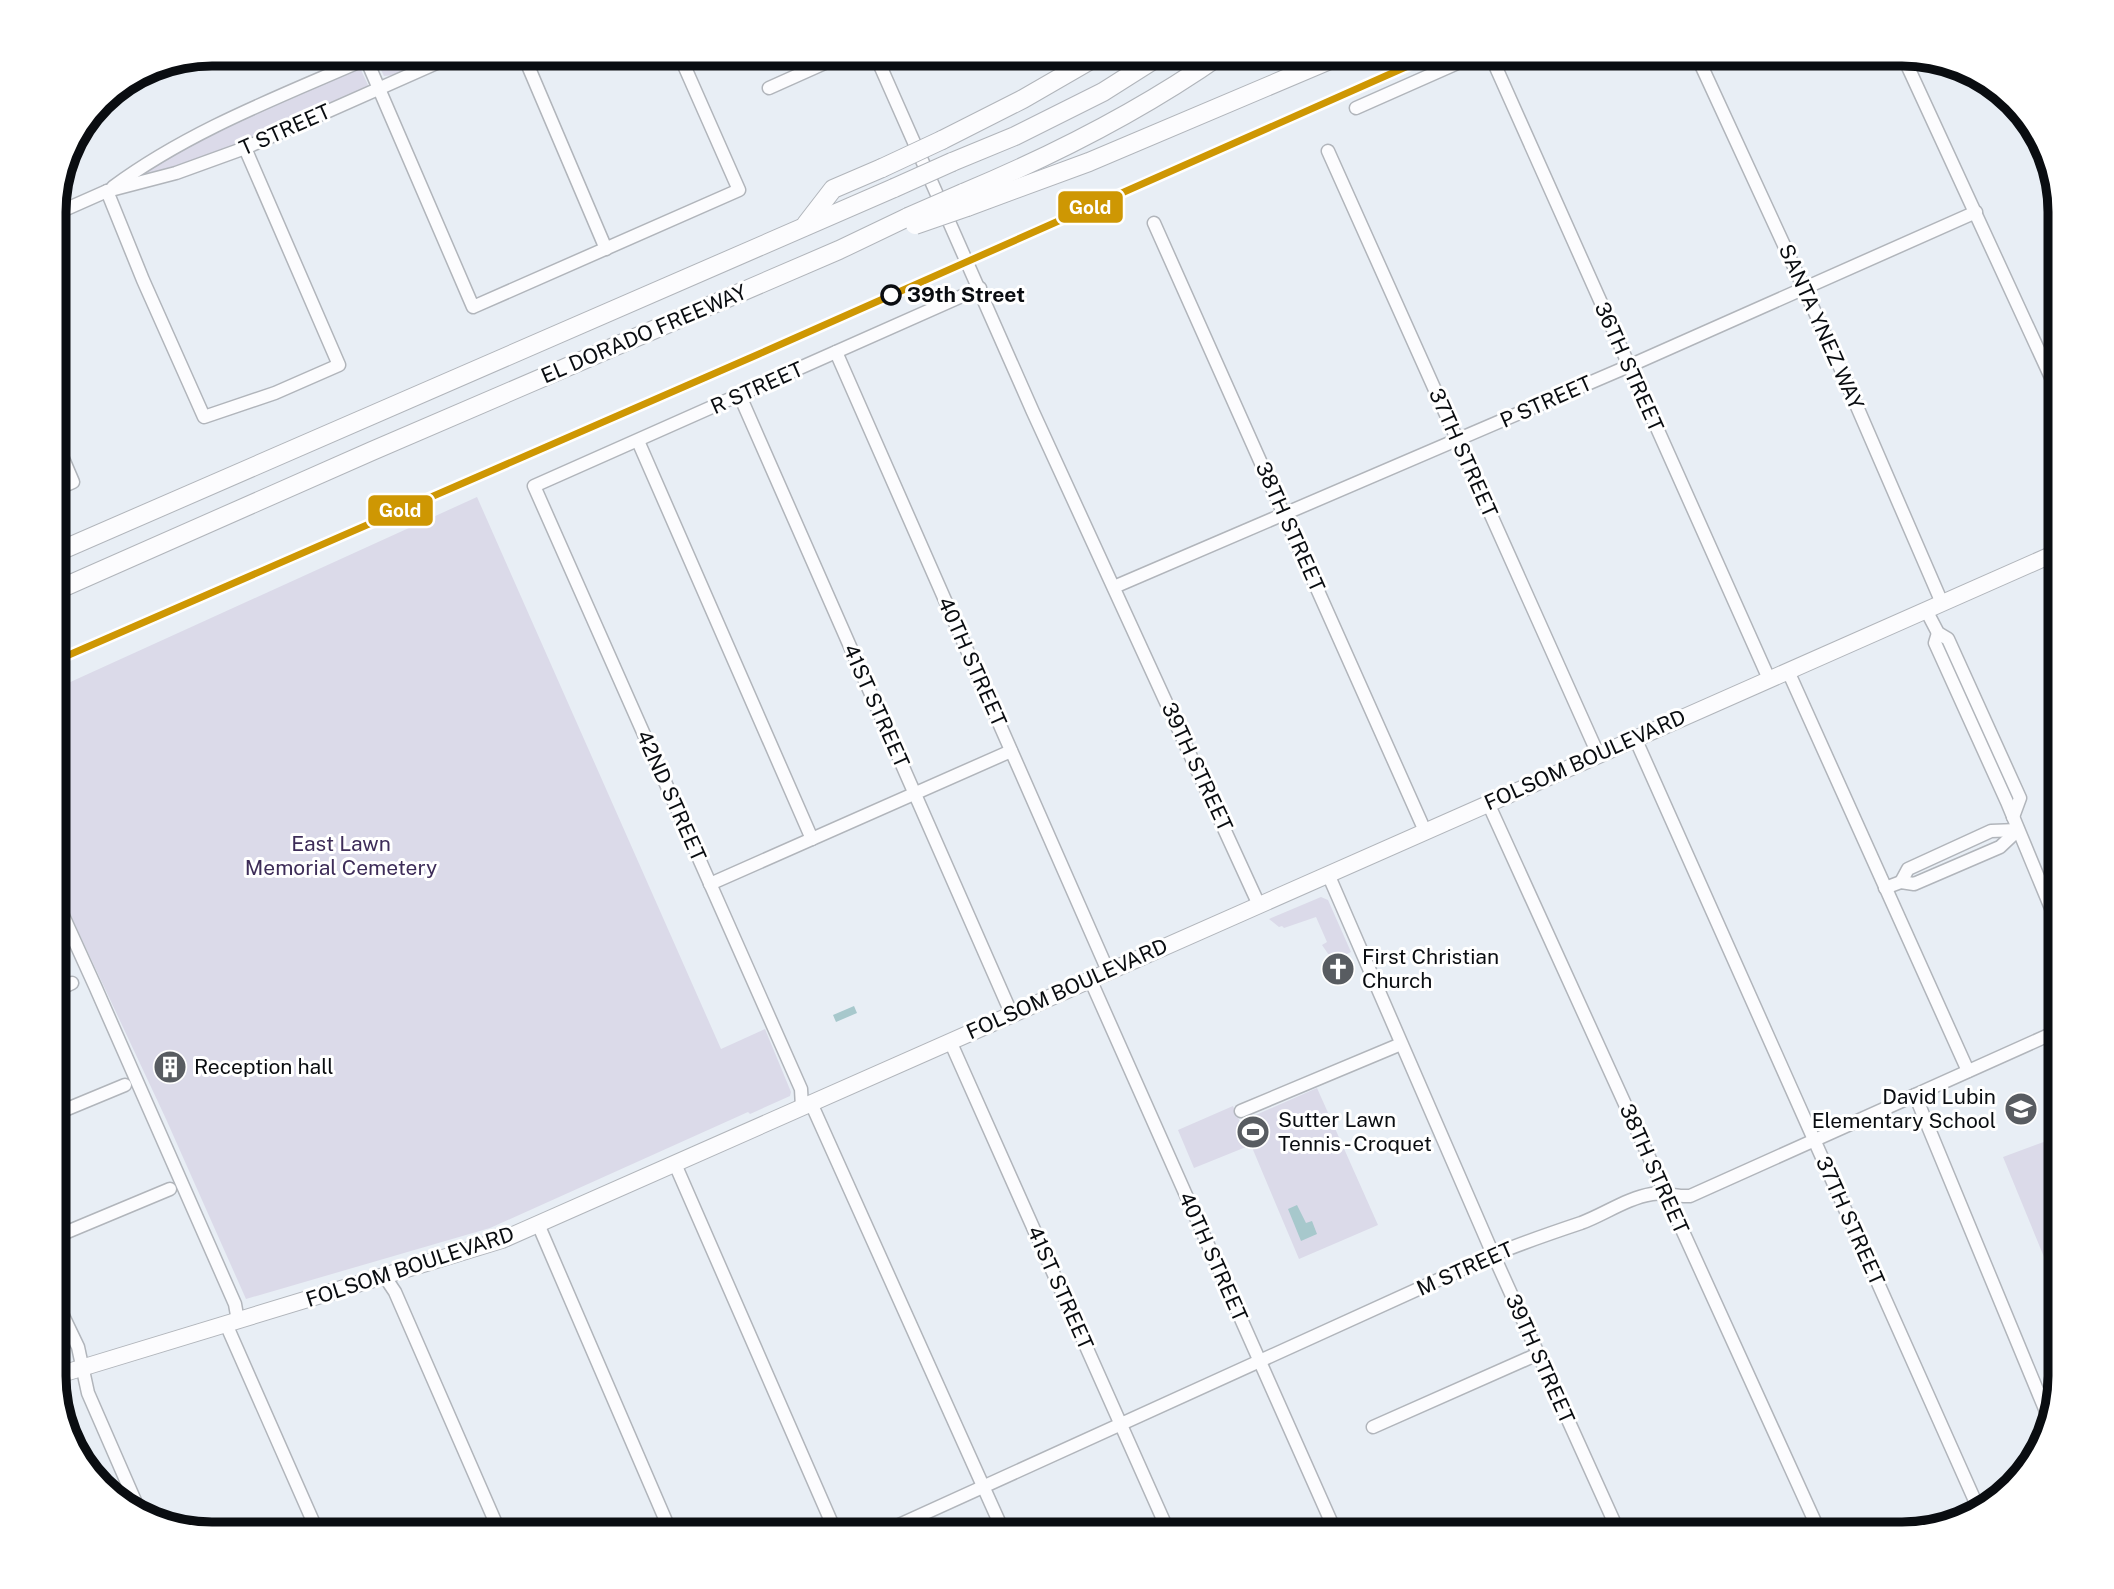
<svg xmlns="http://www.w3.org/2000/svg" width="2114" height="1589" viewBox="0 0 2114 1589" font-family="'Public Sans',sans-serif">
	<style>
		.green { fill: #dbdae9 }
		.water { fill: #a7c8cc }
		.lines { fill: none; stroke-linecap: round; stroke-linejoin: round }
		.minor-casing { stroke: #b1b5bb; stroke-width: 15 }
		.major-casing { stroke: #b1b5bb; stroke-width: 18 }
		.highway-casing { stroke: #b1b5bb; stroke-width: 20 }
		.minor { stroke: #fcfcfe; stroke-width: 12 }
		.major { stroke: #fcfcfe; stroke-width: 16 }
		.highway { stroke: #fcfcfe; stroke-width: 18 }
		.highway-bridge-casing { stroke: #b1b5bb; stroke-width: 20; stroke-linecap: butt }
		.highway-bridge { stroke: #fcfcfe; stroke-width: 18 }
		.rail-1-casing { stroke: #fff; stroke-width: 12 }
		.rail-1 { stroke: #ce9703; stroke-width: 7 }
		.stop-dot { fill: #fff; stroke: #0a0d11; stroke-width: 3.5 }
		.labels { text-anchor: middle; stroke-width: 6; stroke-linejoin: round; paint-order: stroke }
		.street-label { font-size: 21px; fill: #0a0d11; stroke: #fff }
		.stop-label { font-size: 21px; font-weight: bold; fill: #0a0d11; stroke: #fff; text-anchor: start }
		.park-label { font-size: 21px; fill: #3d2c58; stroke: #fff }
		.poi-label { font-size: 21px; fill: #0a0d11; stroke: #fff; text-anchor: start }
		.rim { fill: none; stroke: #0a0d11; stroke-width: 9 }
		.line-badge { stroke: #fff; stroke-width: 2.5 }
		.badge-label { font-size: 19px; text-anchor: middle; font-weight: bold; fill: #fff }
	</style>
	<rect width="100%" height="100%" fill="#e8eef5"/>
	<g class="green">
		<polygon points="385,54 448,54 405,74 384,76 377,62 379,57"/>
		<polygon points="361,70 369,87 237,148 139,179 139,173 180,146 346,72"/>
		<polygon points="477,497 721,1049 765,1029 791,1092 790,1096 750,1114 748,1112 490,1228 246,1299 166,1119 55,882 55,689"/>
		<polygon points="1321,897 1328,900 1351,952 1333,961 1322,945 1327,942 1316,917 1284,928 1282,926 1279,927 1269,919"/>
		<polygon points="1317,1088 1378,1225 1299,1259 1251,1145 1194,1168 1178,1130 1233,1106 1240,1122"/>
		<polygon points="2060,1136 2060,1296 2003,1157"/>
	</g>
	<g class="water">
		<polygon points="854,1006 857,1013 836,1022 833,1015"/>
		<polygon points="1297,1205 1306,1223 1312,1221 1317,1234 1301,1241 1288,1209"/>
	</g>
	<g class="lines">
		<defs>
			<g id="minor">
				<polyline points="364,54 473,307 739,190 679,54"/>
				<polyline points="523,54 606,249"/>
				<polyline points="875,54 1033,412 1259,905"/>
				<polyline points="1490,54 1769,679"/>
				<polyline points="1696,54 1836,358 1942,603"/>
				<polyline points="1902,54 2060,397"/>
				<polyline points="769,88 845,54"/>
				<polyline points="1356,108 1478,54"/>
				<polyline points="1328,151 1598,754"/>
				<path d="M113 187C193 128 287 94 377 54"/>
				<polyline points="107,191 143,280 204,417 275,393 339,365 245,148"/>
				<polyline points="55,214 107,191 176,173 245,148 457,54"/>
				<polyline points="1154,223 1425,831"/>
				<polyline points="836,352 1108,971"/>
				<polyline points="740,396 1012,1015"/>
				<polyline points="638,441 812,839"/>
				<polyline points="55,490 73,482 55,440"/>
				<polyline points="1114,587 1629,366 1976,212"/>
				<polyline points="1926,610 1938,633 1948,639 2020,798 2013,817"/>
				<polyline points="1938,633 1935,643 2007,802 2060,930"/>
				<polyline points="1788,671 1968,1071"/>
				<polyline points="1635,738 1980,1512"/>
				<polyline points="1488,803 1821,1535"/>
				<polyline points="1328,874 1489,1245 1620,1535"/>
				<polyline points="1901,882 1908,869 1991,831 2018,830"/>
				<polyline points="710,884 1011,751"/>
				<polyline points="1885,888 1901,882 1914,884 2000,847 2018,830"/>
				<polyline points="55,898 95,986 235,1304 238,1321"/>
				<polyline points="1090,979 1337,1535"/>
				<polyline points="55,991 72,983"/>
				<polyline points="950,1041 1170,1535"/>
				<polyline points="1915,1095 2047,1414"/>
				<polyline points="811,1103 1005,1535"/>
				<polyline points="802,1107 801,1089 534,486 980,288"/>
				<polyline points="1241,1111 1401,1044"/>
				<polyline points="55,1114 125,1085"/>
				<polyline points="675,1164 837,1535"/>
				<polyline points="538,1224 672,1535"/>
				<polyline points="55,1237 170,1189"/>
				<polyline points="385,1277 395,1292 501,1535"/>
				<polyline points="55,1299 78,1347 88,1393 139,1510"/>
				<polyline points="226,1324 319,1535"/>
				<polyline points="1373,1427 1538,1354"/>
				<path d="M877 1535 1493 1255C1522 1243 1551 1233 1581 1223 1605 1214 1627 1198 1652 1194 1665 1192 1677 1197 1690 1196L2060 1030"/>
				<polyline points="1593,1535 1615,1525"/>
			</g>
			<polyline id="major" points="55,1376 502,1240 2060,551"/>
			<g id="highway">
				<polyline points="942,140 1023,99 1101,54"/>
				<polyline points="952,162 1015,136 1103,92 1163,54"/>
				<path d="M963 193C1054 155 1141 111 1222 54"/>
				<polyline points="967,207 1089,162 1344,54"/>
				<polyline points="806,224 833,189 882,168"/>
				<polyline points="55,553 894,188"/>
				<polyline points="55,591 372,451 839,250 908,217"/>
			</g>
		</defs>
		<use href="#minor" class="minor-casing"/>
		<use href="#major" class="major-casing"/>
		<use href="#highway" class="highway-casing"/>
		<use href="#minor" class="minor"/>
		<use href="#major" class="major"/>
		<use href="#highway" class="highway"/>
		<defs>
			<g id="highway-bridge">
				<polyline points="882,168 942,140"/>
				<polyline points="894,188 952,162"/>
				<polyline points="908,217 963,193"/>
				<polyline points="915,225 967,207"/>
			</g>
		</defs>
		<use href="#highway-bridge" class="highway-bridge-casing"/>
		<use href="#highway-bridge" class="highway-bridge"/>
		<defs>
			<polyline id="rail-1" points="55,661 759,354 1435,54"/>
		</defs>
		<use href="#rail-1" class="rail-1-casing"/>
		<use href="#rail-1" class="rail-1"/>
	</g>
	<defs>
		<symbol id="church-disc" viewBox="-11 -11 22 22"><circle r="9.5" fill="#585c61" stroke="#fff"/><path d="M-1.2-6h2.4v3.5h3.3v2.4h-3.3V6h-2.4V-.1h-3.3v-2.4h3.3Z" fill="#fff"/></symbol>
		<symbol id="building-disc" viewBox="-11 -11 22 22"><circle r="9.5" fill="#585c61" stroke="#fff"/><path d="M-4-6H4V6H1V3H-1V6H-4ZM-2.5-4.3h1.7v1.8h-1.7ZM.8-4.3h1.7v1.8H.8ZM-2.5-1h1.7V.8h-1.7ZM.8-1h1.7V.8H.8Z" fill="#fff"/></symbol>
		<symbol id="school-disc" viewBox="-11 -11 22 22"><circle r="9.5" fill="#585c61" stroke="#fff"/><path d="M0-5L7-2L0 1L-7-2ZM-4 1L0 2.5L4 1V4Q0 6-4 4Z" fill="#fff"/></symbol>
		<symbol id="stadium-disc" viewBox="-11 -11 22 22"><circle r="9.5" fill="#585c61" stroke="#fff"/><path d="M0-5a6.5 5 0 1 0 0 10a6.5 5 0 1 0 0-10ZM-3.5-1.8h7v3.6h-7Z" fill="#fff"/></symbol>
	</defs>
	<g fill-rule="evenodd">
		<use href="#church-disc" x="1319" y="950" width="38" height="38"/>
		<use href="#building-disc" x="151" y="1048" width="38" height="38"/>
		<use href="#school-disc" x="2002" y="1090" width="38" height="38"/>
		<use href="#stadium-disc" x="1234" y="1113" width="38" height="38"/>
	</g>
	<circle class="stop-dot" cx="891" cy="295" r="9"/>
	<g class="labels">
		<g class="street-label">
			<text transform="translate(285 130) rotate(-24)" y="7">T STREET</text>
			<text transform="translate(1821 327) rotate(66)" y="7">SANTA YNEZ WAY</text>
			<text transform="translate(644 334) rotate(-23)" y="7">EL DORADO FREEWAY</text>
			<text transform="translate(1629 367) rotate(66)" y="7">36TH STREET</text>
			<text transform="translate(757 388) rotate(-24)" y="7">R STREET</text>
			<text transform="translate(1546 402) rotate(-24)" y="7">P STREET</text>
			<text transform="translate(1463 453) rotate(66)" y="7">37TH STREET</text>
			<text transform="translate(1290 527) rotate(66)" y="7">38TH STREET</text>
			<text transform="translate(972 662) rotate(66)" y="7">40TH STREET</text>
			<text transform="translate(876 706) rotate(66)" y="7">41ST STREET</text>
			<text transform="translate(1585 760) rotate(-24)" y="7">FOLSOM BOULEVARD</text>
			<text transform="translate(1197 767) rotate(65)" y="7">39TH STREET</text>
			<text transform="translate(671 796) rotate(66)" y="7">42ND STREET</text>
			<text transform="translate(1067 989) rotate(-24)" y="7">FOLSOM BOULEVARD</text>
			<text transform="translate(1654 1169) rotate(66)" y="7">38TH STREET</text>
			<text transform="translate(1850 1221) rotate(66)" y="7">37TH STREET</text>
			<text transform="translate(1213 1257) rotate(66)" y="7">40TH STREET</text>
			<text transform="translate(410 1267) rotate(-18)" y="7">FOLSOM BOULEVARD</text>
			<text transform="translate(1465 1269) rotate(-24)" y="7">M STREET</text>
			<text transform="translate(1060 1288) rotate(66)" y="7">41ST STREET</text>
			<text transform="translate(1540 1359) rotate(66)" y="7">39TH STREET</text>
		</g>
		<g class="stop-label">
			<text x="907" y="302">39th Street</text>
		</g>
		<g class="park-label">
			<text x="341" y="851">East Lawn<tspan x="341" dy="24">Memorial Cemetery</tspan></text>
		</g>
		<g class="poi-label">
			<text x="1362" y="964">First Christian<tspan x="1362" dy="24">Church</tspan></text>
			<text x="194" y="1074">Reception hall</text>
			<text x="1996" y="1104" text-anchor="end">David Lubin<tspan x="1996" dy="24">Elementary School</tspan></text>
			<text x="1278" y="1127">Sutter Lawn<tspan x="1278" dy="24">Tennis - Croquet</tspan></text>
		</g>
	</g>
	<path d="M0 0H2114V1589H0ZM212 66H1902A146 146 0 0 1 2048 212V1376A146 146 0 0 1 1902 1522H212A146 146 0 0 1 66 1376V212A146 146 0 0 1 212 66Z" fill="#fff" fill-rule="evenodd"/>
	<path class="rim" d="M212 66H1902A146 146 0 0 1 2048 212V1376A146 146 0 0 1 1902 1522H212A146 146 0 0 1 66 1376V212A146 146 0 0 1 212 66Z"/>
	<g class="line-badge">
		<rect x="1057" y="190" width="67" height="34" rx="7" fill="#ce9703"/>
		<rect x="367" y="494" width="67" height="33" rx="7" fill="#ce9703"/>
	</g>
	<g class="badge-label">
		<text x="1090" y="214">Gold</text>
		<text x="400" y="517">Gold</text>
	</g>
</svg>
